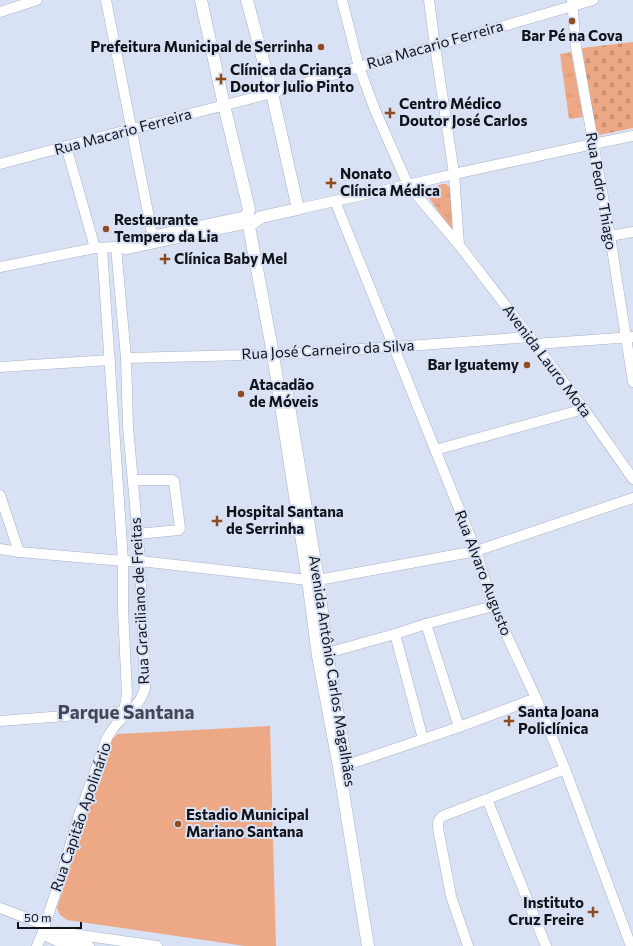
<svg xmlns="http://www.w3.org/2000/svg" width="633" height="946" viewBox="0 0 633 946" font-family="Commissioner,sans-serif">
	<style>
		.grass { fill: url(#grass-tufts) }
		.cemetery { fill: url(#cemetery-stones) }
		.pitch { fill: #eda986 }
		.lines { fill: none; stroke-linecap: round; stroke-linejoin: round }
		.minor-casing { stroke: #a9b1c4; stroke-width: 11 }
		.major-casing { stroke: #a9b1c4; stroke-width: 13 }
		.minor { stroke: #fff; stroke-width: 10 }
		.major { stroke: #fff; stroke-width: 12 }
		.poi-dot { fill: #914b23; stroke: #d9e2f5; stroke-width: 1.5 }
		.labels { text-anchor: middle; stroke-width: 4; stroke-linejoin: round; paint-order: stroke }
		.poi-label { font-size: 15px; font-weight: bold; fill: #11131a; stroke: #d9e2f5; text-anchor: start }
		.street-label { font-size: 15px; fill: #11131a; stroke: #d9e2f5 }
		.district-label { font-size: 19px; font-weight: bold; fill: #424858; stroke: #d9e2f5 }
	</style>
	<defs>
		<pattern id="grass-tufts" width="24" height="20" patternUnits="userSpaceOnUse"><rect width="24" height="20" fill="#eda986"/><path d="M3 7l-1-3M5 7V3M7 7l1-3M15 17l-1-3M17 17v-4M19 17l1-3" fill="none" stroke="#ca9173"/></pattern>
		<pattern id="cemetery-stones" width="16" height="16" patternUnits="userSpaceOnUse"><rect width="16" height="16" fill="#eda986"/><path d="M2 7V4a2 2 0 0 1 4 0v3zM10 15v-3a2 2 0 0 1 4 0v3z" fill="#ca9173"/></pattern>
	</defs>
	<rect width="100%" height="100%" fill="#d9e2f5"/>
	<g class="grass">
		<polygon points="571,52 583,117 569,119 560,54"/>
		<polygon points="442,184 446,184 451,189 454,233 429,198 429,193 431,189"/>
	</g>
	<polygon class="cemetery" points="633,42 633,128 595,136 582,48"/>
	<polygon class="pitch" points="270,726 276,946 245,946 67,920 60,915 57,908 111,740 118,734"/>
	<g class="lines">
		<defs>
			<g id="minor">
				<polyline points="106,0 154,243"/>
				<polyline points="342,0 359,67 375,110 408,185 459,245 530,337 584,409 633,479"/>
				<polyline points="429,0 435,46 454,174 459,245"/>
				<polyline points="572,0 576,47 610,236 633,382"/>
				<polyline points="0,12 37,0"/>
				<polyline points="66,146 95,248"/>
				<polyline points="0,164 131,129 272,93 359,67 435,46 593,0"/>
				<polyline points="335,201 476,551 493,606 536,698 565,769 631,946"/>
				<polyline points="298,209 408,185 454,174 593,144 633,136"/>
				<polyline points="610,236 633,232"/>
				<polyline points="116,247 124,242 247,216"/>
				<polyline points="102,248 123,561 123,609 127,695 123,716"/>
				<polyline points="0,267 95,248 116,247 126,249 248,223"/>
				<polyline points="535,344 633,337"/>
				<polyline points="126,358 281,354 394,347 530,337"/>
				<polyline points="0,367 110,360"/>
				<polyline points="435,450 584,409"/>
				<polyline points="133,480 172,480 174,481 180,528 179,530 137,534"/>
				<polyline points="0,495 19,552"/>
				<polyline points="0,549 19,552 123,561 140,561 308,580 318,580 476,551 633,498"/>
				<polyline points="426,624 459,727"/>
				<polyline points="395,634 423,739"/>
				<polyline points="320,655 395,634 426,624 493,606"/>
				<polyline points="0,721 129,711"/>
				<polyline points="339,767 347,765 459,727 536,698"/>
				<polyline points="487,799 546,946"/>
				<polyline points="0,908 45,925"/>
				<polyline points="42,934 59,932 157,946"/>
				<polyline points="42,934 57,941 89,946"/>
				<path d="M37 946 42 934 63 870 77 821 107 738C111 731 116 724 122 718 124 715 127 714 129 712 136 706 143 697 145 688L140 561 128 427 126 358 116 247"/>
				<path d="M468 946 451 896 438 828C438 822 438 819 443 816L565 769"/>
			</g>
			<g id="major">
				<polyline points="201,0 224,105 249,209 247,216 273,354 308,580 318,656 339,767 368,946"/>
				<polyline points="247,0 272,93 298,209 261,217 254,222 248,223"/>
				<polyline points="286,388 318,580 327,653 346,761"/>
			</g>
		</defs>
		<use href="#minor" class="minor-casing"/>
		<use href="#major" class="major-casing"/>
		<use href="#minor" class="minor"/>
		<use href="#major" class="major"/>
	</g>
	<g class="poi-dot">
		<circle cx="572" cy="21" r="4"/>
		<circle cx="321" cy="47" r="4"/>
		<path d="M219 73h4v4h4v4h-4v4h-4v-4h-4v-4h4z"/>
		<path d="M388 107h4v4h4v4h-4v4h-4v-4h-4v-4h4z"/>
		<path d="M329 177h4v4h4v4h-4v4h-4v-4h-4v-4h4z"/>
		<circle cx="106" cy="229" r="4"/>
		<path d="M163 253h4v4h4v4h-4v4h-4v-4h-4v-4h4z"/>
		<circle cx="527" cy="365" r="4"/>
		<circle cx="241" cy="394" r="4"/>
		<path d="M215 515h4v4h4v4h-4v4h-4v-4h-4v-4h4z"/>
		<path d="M507 715h4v4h4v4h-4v4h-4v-4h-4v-4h4z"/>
		<circle cx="178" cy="824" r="4"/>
		<path d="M591 906h4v4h4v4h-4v4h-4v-4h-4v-4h4z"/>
	</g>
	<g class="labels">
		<g class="poi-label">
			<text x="572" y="41" text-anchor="middle">Bar Pé na Cova</text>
			<text x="313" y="52" text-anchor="end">Prefeitura Municipal de Serrinha</text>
			<text x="230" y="75">Clínica da Criança<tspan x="230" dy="17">Doutor Julio Pinto</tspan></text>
			<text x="399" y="109">Centro Médico<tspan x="399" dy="17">Doutor José Carlos</tspan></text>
			<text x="340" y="179">Nonato<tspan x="340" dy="17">Clínica Médica</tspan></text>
			<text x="114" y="225">Restaurante<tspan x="114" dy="17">Tempero da Lia</tspan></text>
			<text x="174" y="264">Clínica Baby Mel</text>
			<text x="519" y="370" text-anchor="end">Bar Iguatemy</text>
			<text x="249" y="390">Atacadão<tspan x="249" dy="17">de Móveis</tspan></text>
			<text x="226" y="517">Hospital Santana<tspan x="226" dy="17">de Serrinha</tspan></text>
			<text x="518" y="717">Santa Joana<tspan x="518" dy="17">Policlínica</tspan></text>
			<text x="186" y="820">Estadio Municipal<tspan x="186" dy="17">Mariano Santana</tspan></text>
			<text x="584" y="908" text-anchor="end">Instituto<tspan x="584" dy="17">Cruz Freire</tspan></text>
		</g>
		<g class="street-label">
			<text transform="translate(435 45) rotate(-16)" y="5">Rua Macario Ferreira</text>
			<text transform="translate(123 132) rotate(-15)" y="5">Rua Macario Ferreira</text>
			<text transform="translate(601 191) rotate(80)" y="5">Rua Pedro Thiago</text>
			<text transform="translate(328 350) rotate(-3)" y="5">Rua José Carneiro da Silva</text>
			<text transform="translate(547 361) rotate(53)" y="5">Avenida Lauro Mota</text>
			<text transform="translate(483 573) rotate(69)" y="5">Rua Alvaro Augusto</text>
			<text transform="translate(140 601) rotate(-93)" y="5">Rua Graciliano de Freitas</text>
			<text transform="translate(332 671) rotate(81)" y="5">Avenida Antônio Carlos Magalhães</text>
			<text transform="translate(81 817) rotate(-71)" y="5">Rua Capitão Apolinário</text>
		</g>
		<g class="district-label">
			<text x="126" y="719">Parque Santana</text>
		</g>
	</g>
	<path d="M18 922v6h63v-6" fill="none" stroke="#11131a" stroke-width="2"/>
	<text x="24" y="922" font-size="12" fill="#11131a" stroke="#d9e2f5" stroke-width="3" paint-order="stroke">50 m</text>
</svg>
